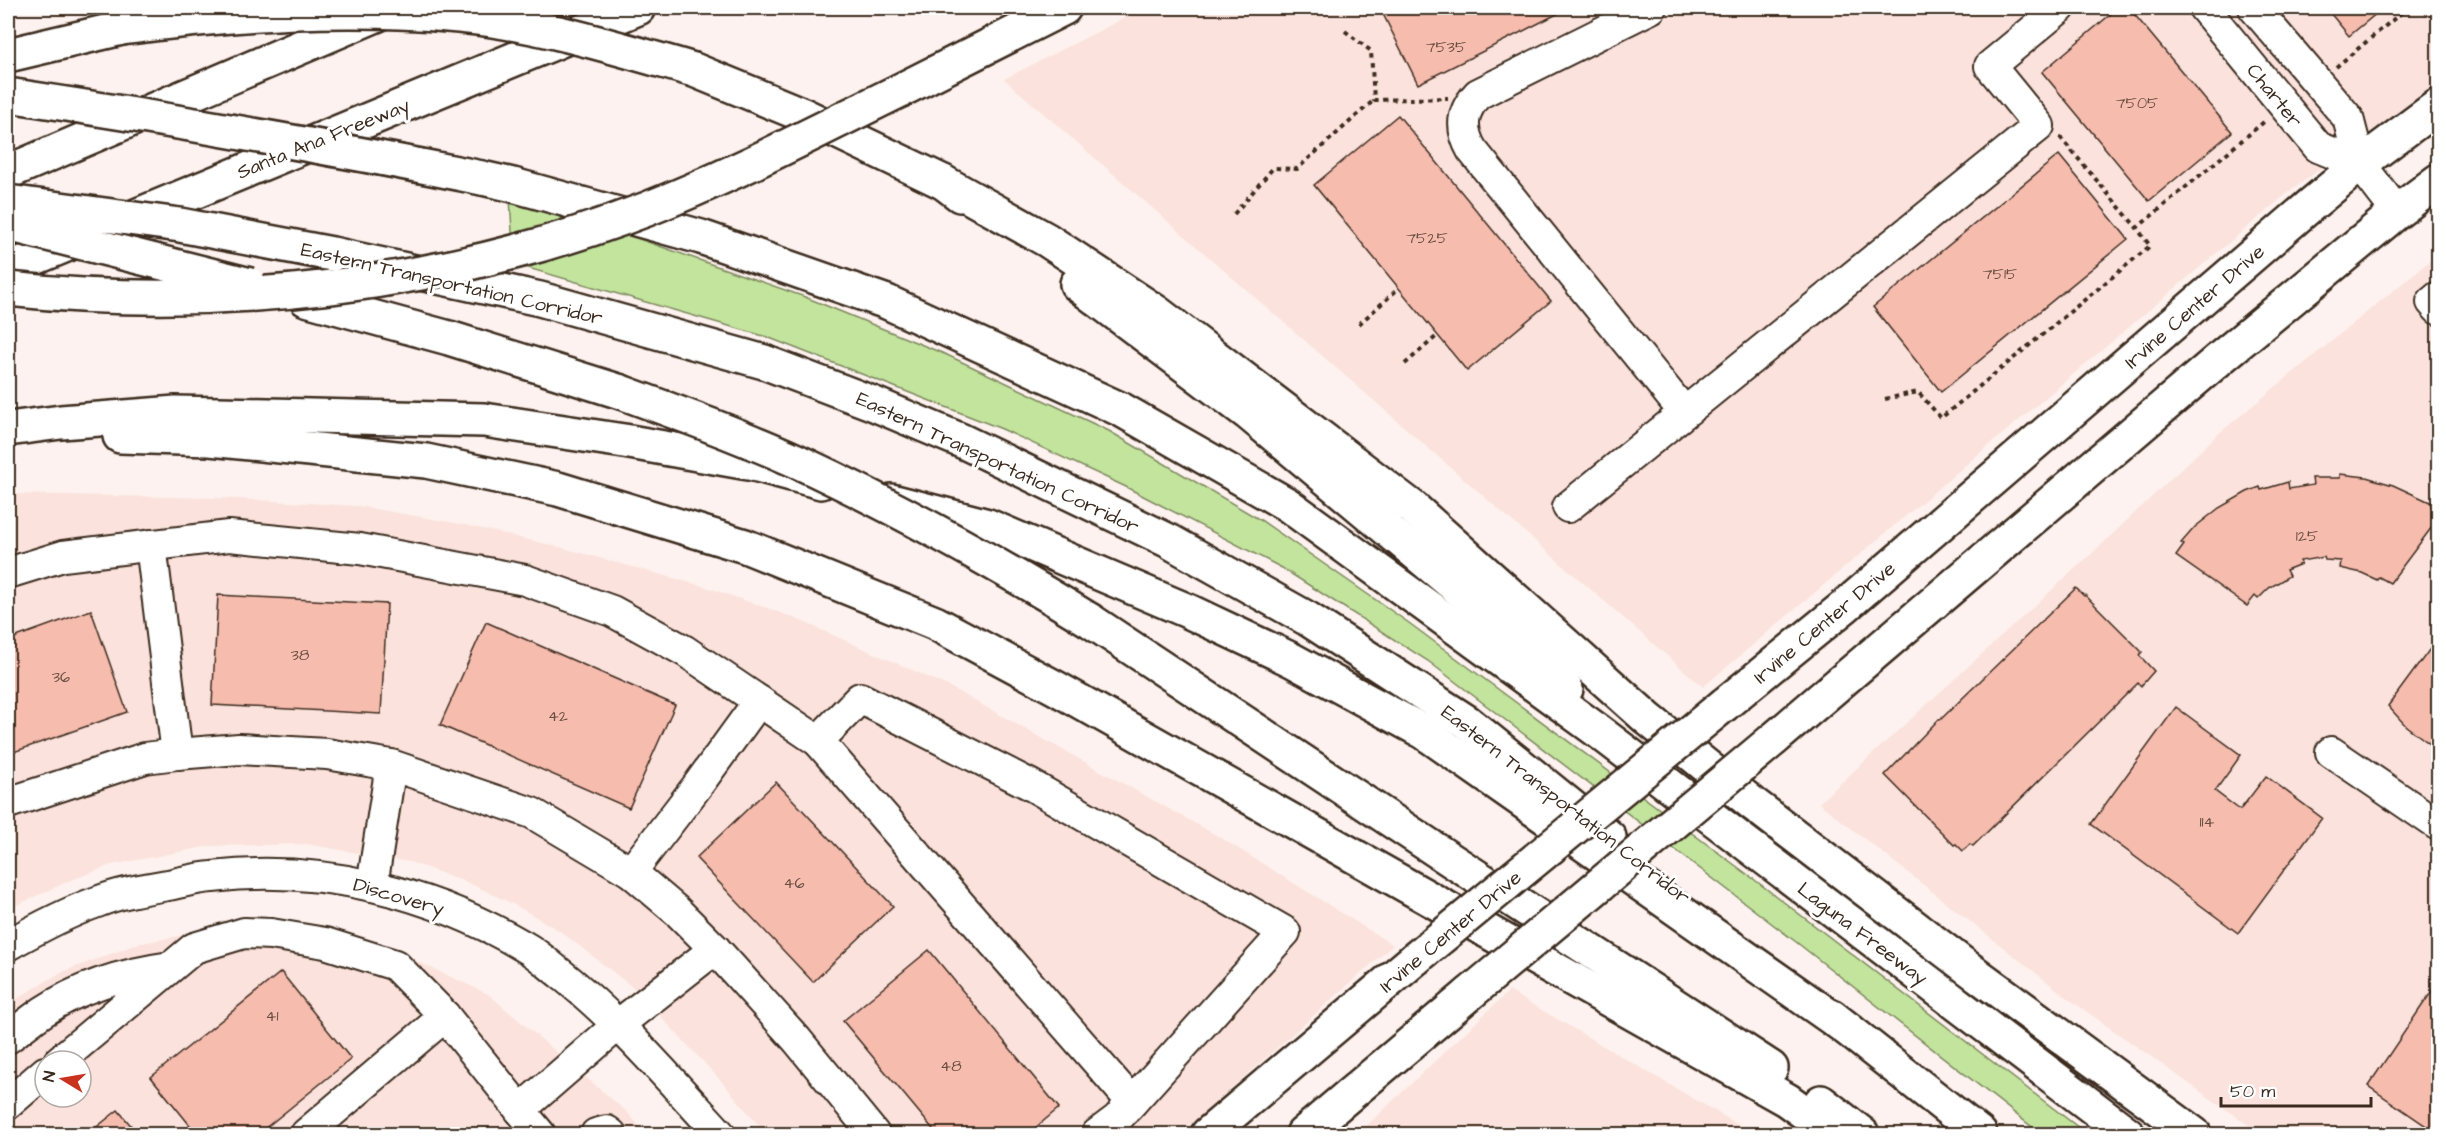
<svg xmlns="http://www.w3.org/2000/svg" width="2446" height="1142" viewBox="0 0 2446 1142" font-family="'Architects Daughter',sans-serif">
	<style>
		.built { fill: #fbe2dc; fill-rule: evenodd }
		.green { fill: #c2e49d; stroke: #7e875e; stroke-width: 1.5 }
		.building { fill: #f6bcae; stroke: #3b2a1e; stroke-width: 1.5 }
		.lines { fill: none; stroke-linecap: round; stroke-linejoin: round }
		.minor-casing { stroke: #3b2a1e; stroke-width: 34 }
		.major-casing { stroke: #3b2a1e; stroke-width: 38 }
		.highway-casing { stroke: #3b2a1e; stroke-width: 38 }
		.path { stroke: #3b2a1e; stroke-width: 4; stroke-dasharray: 4.5 4.5; stroke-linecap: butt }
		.minor { stroke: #fff; stroke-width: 30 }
		.major { stroke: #fff; stroke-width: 33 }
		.highway { stroke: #fff; stroke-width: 33 }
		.major-bridge-casing { stroke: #3b2a1e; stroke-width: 38; stroke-linecap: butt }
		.highway-bridge-casing { stroke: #3b2a1e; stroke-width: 38; stroke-linecap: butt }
		.major-bridge { stroke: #fff; stroke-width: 33 }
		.highway-bridge { stroke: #fff; stroke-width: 33 }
		.labels { text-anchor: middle; stroke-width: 6; stroke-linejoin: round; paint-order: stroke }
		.number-label { font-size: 16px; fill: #6a4e42 }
		.street-label { font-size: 20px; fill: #3b2a1e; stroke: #fff }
	</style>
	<rect width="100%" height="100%" fill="#fdf2ef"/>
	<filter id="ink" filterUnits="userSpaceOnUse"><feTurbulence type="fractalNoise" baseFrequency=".0167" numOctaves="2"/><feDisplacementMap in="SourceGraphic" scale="12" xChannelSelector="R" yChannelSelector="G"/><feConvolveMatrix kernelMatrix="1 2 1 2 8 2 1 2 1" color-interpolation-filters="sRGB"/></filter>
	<g filter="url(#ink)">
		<g class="built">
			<polygon points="1144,8 2438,8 2438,82 2289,192 1703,687 1004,79"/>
			<polygon points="2438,254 2438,1134 2261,1134 2073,1002 1819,803 2100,546 2217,435"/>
			<polygon points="8,494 222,498 358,506 461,524 563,548 706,587 792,617 948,686 1223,839 1393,945 1180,1134 766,1134 724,1084 635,989 560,931 515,905 469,883 410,862 306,844 210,846 111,865 69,881 8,909"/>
			<path d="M322 928 375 942 488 994 628 1113 646 1134H8V1004L60 973 137 944 200 932ZM45 1061H81V1097H45Z"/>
			<polygon points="1509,991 1754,1134 1358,1134"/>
		</g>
		<polygon class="green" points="510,198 642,240 805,297 947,355 1109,431 1262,521 1409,623 1747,874 2087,1134 2041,1134 1800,945 1428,661 1282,568 1124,486 1002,429 767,337 514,264"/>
		<g class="building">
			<polygon points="1380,8 1569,8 1418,84"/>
			<polygon points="2118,8 2129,8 2232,132 2149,201 2042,72"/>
			<polygon points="2326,8 2383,8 2349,36"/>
			<polygon points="1398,115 1551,301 1467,371 1314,185"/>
			<polygon points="2059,155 2128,239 1941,392 1873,307"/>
			<polygon points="2340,474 2366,477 2393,485 2432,503 2431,506 2438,512 2438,519 2390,583 2379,577 2377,580 2362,573 2340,568 2341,561 2325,560 2324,557 2300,561 2301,564 2286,570 2289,576 2269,588 2258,599 2255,596 2247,606 2176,556 2184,545 2181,543 2195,527 2219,508 2247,492 2260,487 2261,490 2288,482 2289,489 2313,485 2312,478 2340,478"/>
			<polygon points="2076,588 2084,596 2085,595 2142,652 2139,655 2154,671 2141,686 2138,683 1973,846 1970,844 1963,851 1956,844 1954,845 1885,775 1939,719 1940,720"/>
			<polygon points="218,595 387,604 381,714 212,705"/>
			<polygon points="91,610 127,712 8,754 8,640"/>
			<polygon points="486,622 675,705 629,808 440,725"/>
			<polygon points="2438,638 2438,750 2406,726 2388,706"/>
			<polygon points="2176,707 2241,755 2215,791 2240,810 2266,776 2322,818 2238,933 2091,824"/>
			<polygon points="776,782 893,906 813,982 696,858"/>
			<polygon points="929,950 1059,1108 1028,1134 937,1134 843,1021"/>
			<polygon points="281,972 351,1059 258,1134 197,1134 151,1077"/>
			<polygon points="2438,982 2438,1134 2368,1086"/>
			<polygon points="118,1110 138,1134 88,1134"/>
		</g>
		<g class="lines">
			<defs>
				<g id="minor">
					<path d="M1651 8 1478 94C1461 112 1460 129 1472 150L1684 412"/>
					<polyline points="2204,8 2318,147 2360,164"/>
					<polyline points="2254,8 2348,118 2360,164 2397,212"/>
					<polyline points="2438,297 2432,302 2438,309"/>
					<polyline points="1568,507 2039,126 1990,66 2060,8"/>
					<polyline points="151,545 177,754"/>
					<polyline points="8,573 63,556 229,536 360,549 525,580 612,611 685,651 818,741 860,698 1031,785 1285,932 1117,1119 1097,1134"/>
					<polyline points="818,741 1132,1102"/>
					<polyline points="2331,752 2438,825"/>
					<polyline points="8,803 145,758 177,754 239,749 327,754 391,765"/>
					<polyline points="631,872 698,785 759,701"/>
					<path d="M8 945C36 929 66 913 97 902 119 893 144 889 168 885 182 882 197 878 212 877 320 864 432 892 525 947 538 954 549 965 561 974 620 1021 669 1079 720 1134"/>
					<polyline points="715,949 797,1040 874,1134"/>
					<path d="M8 1038C20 1029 32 1019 44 1011 81 986 127 973 170 967"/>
					<polyline points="59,1061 194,948 244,933 271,934 325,943 395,965 445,1016 520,1110 619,1024 715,949 677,911 631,872 532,813 391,765 372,886"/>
					<polyline points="8,1104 45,1072"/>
					<polyline points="520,1110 540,1134"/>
					<polyline points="306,1134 445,1016"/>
					<polyline points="596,1134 607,1131 611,1134"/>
				</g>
				<g id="major">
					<polyline points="1725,704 1844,607 2312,204 2360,164 2438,106"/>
					<polyline points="1774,739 2224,355 2397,212 2438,181"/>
					<polyline points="1208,1134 1416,958"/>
					<polyline points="1303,1134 1469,994"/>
				</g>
				<g id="highway">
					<polyline points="8,55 122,28"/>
					<polyline points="694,70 801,114 943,182 960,195"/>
					<polyline points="901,90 1064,8"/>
					<polyline points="8,172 390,9"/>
					<polyline points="482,178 513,185 701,237 887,302 1122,410 1288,505 1598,731 2128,1134"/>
					<polyline points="943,182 1047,240 1156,312 1412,507 1647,718 1752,803 1968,968 2194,1134"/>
					<polyline points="332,254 540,299 764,362 872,403 962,441 1169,541 1308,619 1467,722 1609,837"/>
					<polyline points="8,269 638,8"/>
					<polyline points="1077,284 1248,413 1472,600 1548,667 1566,689"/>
					<polyline points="306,299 449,338 621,392"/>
					<polyline points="8,429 61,422 176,413 484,420 624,441 754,464 821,482"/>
					<polyline points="120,436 210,439 426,461 558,489 745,546 935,623 1056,688 1787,1100 1834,1134"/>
					<polyline points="891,501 988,526 1188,611 1292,660 1424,732 1849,1030"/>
					<polyline points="1091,621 1451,860 1771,1068"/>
					<polyline points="1831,1016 1980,1134"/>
					<polyline points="1821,1102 1862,1134"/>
				</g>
			</defs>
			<use href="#minor" class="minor-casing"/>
			<use href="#major" class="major-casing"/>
			<use href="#highway" class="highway-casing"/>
			<g class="path">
				<polyline points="1345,31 1371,51 1374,100 1448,98"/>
				<polyline points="2336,67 2407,8"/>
				<polyline points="2060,137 2137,228"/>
				<polyline points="1234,214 1273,168 1297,169 1374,100"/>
				<polyline points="1359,324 1399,288"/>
				<polyline points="1405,364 1438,335"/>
				<polyline points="1885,399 1918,392 1941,418 2150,246 2137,228 2265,121"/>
			</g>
			<use href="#minor" class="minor"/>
			<use href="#major" class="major"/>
			<use href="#highway" class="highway"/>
			<defs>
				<g id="major-bridge">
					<polyline points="1416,958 1725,704"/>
					<polyline points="1469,994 1774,739"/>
				</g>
				<g id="highway-bridge">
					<path d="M122 28C234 13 346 5 459 16 538 23 617 48 694 70"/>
					<path d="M8 95C166 119 324 146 482 178"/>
					<polyline points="8,202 180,225 332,254"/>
					<polyline points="8,224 250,285"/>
					<path d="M8 289C222 312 445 287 647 209 734 175 817 131 901 90"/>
					<path d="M621 392C681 414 741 436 799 462 900 509 996 563 1091 621"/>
				</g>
			</defs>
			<use href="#major-bridge" class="major-bridge-casing"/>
			<use href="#highway-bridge" class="highway-bridge-casing"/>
			<use href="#major-bridge" class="major-bridge"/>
			<use href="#highway-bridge" class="highway-bridge"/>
		</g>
	</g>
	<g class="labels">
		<g class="number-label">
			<text x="1446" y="52">7535</text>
			<text x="2137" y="108">7505</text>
			<text x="1427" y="243">7525</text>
			<text x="2000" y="279">7515</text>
			<text x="2307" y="541">125</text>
			<text x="300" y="660">38</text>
			<text x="61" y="682">36</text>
			<text x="558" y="721">42</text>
			<text x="2207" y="827">114</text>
			<text x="794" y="888">46</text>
			<text x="272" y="1021">41</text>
			<text x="951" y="1071">48</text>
		</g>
		<g class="street-label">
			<text transform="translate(2275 95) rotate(51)" y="7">Charter</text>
			<text transform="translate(323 138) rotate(-22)" y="7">Santa Ana Freeway</text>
			<text transform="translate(452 283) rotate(13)" y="7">Eastern Transportation Corridor</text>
			<text transform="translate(2194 306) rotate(-41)" y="7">Irvine Center Drive</text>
			<text transform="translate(998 462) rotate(25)" y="7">Eastern Transportation Corridor</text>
			<text transform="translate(1824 622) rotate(-40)" y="7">Irvine Center Drive</text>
			<text transform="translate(1566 804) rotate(38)" y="7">Eastern Transportation Corridor</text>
			<text transform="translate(399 896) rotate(16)" y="7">Discovery</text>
			<text transform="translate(1450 931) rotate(-40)" y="7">Irvine Center Drive</text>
			<text transform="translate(1863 933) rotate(37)" y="7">Laguna Freeway</text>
		</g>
	</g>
	<rect width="2446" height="1142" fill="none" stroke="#fff" stroke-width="30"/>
	<rect x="15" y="15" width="2416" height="1112" fill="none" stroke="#3b2a1e" stroke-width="2" filter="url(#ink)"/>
	<g transform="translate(63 1079) rotate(281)"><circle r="28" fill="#ffffff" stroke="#b1aaa5" stroke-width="1.5"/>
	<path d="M0-4.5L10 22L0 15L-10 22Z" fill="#c8321e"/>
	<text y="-9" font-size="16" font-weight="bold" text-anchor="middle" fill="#3b2a1e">N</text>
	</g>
	<path d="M2221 1097v9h150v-9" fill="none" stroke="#3b2a1e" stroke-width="3"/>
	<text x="2230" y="1097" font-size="18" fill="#3b2a1e" stroke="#ffffff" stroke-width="4.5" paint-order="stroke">50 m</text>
</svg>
